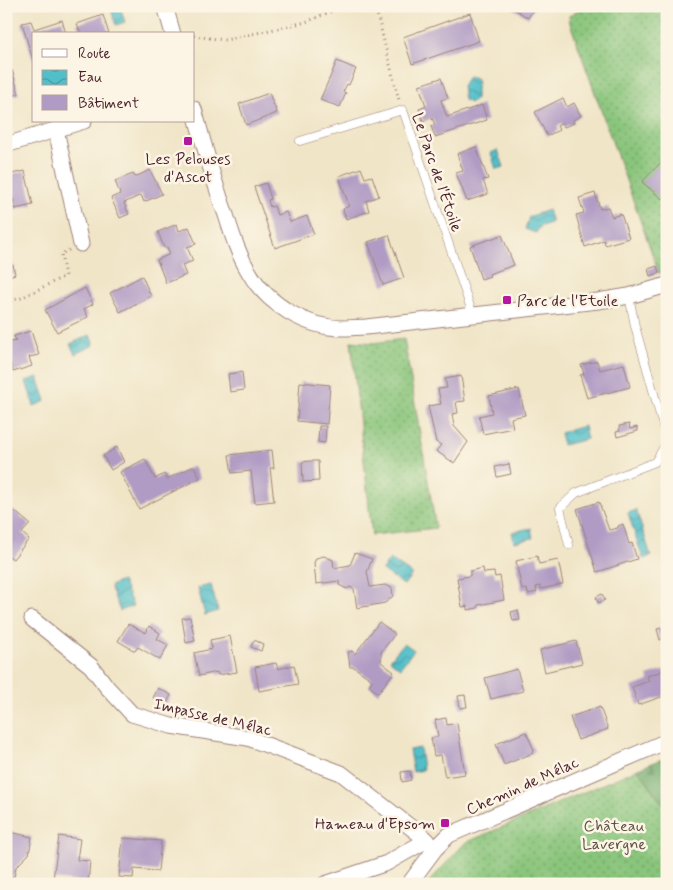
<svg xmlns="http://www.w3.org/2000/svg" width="673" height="890" viewBox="0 0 673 890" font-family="Mynerve,sans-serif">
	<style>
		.forest { fill: url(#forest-firs); stroke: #5c644b }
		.garden { fill: url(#garden-dots); stroke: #6a7253 }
		.water { fill: url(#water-waves); stroke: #4e6f7a }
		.building { fill: #b09bc4 }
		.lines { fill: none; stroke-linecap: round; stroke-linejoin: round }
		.lane-casing { stroke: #9d8279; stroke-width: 9 }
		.street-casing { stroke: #9d8279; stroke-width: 17 }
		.path { stroke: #9d8279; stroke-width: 3; stroke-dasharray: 1 4; stroke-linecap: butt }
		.lane { stroke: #fff; stroke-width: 8 }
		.street { stroke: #fff; stroke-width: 15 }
		.poi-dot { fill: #b5179e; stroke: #fcf5e5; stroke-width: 2 }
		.labels { text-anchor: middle; stroke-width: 5; stroke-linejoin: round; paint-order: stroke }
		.poi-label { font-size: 16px; fill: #4a1f2b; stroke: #fcf5e5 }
		.street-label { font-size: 16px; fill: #4a1f2b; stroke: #fcf5e5 }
		.park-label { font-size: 16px; fill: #5d5143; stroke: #fcf5e5 }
	</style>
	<defs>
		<pattern id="forest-firs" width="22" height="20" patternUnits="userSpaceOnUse" patternTransform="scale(1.25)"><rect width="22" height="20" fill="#6eaa6b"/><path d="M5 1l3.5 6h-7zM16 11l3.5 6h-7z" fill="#5c8a58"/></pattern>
		<pattern id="garden-dots" width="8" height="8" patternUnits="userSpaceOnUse" patternTransform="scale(1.25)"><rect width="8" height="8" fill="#89c57b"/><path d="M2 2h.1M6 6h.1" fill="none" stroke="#729f65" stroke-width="1.8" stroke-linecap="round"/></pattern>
		<pattern id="water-waves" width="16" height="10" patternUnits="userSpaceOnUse" patternTransform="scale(1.25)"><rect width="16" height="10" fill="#51bfc9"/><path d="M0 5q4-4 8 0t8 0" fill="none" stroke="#459ba3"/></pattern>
	</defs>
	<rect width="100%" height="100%" fill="#fcf5e5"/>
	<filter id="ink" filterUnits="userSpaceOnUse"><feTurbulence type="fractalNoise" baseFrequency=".02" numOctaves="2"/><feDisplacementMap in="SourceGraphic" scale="10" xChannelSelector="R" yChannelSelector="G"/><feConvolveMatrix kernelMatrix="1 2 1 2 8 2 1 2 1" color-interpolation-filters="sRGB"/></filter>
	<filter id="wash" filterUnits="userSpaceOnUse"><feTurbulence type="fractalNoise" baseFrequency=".0096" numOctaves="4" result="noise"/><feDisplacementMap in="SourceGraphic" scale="20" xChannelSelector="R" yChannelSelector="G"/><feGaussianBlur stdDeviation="1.12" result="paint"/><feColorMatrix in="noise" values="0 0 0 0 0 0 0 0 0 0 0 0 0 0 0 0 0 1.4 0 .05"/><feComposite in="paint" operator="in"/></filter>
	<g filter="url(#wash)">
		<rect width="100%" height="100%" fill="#f0e5c7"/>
		<polygon class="forest" points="667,757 667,810 638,769"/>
		<g class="garden">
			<polygon points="585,6 666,6 667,8 667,271 659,273 570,23 569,16"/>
			<polygon points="404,339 436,528 372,535 351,341 373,343"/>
			<polygon points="638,769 667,810 667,884 427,884 465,843"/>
		</g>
		<g class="water">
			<polygon points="110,6 120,6 125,22 116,25"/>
			<polygon points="468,76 476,78 478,82 476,88 476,99 471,103 464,100 462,86"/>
			<polygon points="498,150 504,167 496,169 491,153"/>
			<polygon points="548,210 552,222 539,227 536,233 525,229 529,217"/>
			<polygon points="90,335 94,345 75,354 70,344"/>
			<polygon points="38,377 46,401 34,406 26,381"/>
			<polygon points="584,426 587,439 563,445 560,433"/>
			<polygon points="636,510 651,556 643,559 628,513"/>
			<polygon points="531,528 533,538 514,542 512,532"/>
			<polygon points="390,559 412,574 404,585 382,570"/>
			<polygon points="122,581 133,606 120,611 110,586"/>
			<polygon points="211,585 218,611 205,615 198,588"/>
			<polygon points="404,643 414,650 400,668 390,660"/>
			<polygon points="420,748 423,770 413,772 409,750"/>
		</g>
		<g id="blocks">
			<g class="building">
				<polygon points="510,6 535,6 528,18"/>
				<polygon points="470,13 479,41 412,64 403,37"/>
				<polygon points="103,15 109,34 81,34 77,24"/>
				<polygon points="62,20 66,34 34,34 33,61 22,23 31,21 34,29"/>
				<polygon points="337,61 356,69 349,85 347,84 343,92 346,93 340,107 320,100"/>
				<polygon points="12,70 19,94 6,97 6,72"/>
				<polygon points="441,78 448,98 441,100 447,117 482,105 487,120 435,137 431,126 435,125 432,118 423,121 419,109 426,106 419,85"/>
				<polygon points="269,93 277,113 246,125 239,104"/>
				<polygon points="563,98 567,107 574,103 581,116 573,120 574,123 564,127 562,123 557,126 559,130 547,136 535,112"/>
				<polygon points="476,147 488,179 483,180 488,194 467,201 456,173 463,171 457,154"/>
				<polygon points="667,156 667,194 662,199 642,182"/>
				<polygon points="361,168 365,178 372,176 379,196 366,201 369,211 346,219 343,209 349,206 339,176"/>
				<polygon points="150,170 162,194 144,202 141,195 124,203 129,214 120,218 111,198 120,194 115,181 133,174 135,177"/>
				<polygon points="25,171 33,205 15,209 13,199 6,201 6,178 8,177 7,175"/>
				<polygon points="266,183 271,199 268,200 270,207 274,206 277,215 286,212 290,222 307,216 314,234 275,248 254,187"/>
				<polygon points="595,193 600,209 608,207 612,217 621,214 629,238 605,245 604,240 585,247 576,215 584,213 579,198"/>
				<polygon points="177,224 179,231 189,227 196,244 187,247 193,261 182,265 186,275 166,283 157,260 170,254 167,247 164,248 158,232"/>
				<polygon points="389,235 404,278 383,285 368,242"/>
				<polygon points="502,235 514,265 489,274 490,276 481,279 470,246"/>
				<polygon points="13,265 15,274 6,277 6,266"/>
				<polygon points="657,266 659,273 650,276 648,269"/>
				<polygon points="142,276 151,296 120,312 110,293"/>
				<polygon points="85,288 93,304 84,309 88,317 57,332 45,310"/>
				<polygon points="31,331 39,355 29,357 32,366 13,372 10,363 8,363 6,359 6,343 16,341 14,336"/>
				<polygon points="597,361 600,370 624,364 630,387 587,398 580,375 584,374 581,365"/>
				<polygon points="242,372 244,390 230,392 228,374"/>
				<polygon points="461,376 465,401 456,402 458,413 452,414 454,426 468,442 454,463 436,451 441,445 436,442 428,406 441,404 438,389 447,388 445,379"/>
				<polygon points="300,382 330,385 327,424 297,421"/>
				<polygon points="519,389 525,415 511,418 513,428 483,434 479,416 492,413 489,396"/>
				<polygon points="629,424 630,429 637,427 638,431 617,437 616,432 620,431 619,426"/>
				<polygon points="319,426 326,426 325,443 318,442"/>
				<polygon points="117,447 124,462 111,470 103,456"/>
				<polygon points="272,450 274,468 270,468 274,501 255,503 251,471 232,473 229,455"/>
				<polygon points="145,459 155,479 164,474 167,479 194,466 200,478 139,509 120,472"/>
				<polygon points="310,461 318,461 319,481 303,482 302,462"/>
				<polygon points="509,464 511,474 497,477 495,467"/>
				<polygon points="599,502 609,530 618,528 618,526 623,524 629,544 632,543 637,559 597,572 577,509"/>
				<polygon points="13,510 30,524 22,533 29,539 13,559 6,554 6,513 9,515"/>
				<polygon points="355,553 372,559 367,572 370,587 385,585 392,588 393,596 385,603 357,608 354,589 350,587 347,589 339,585 339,581 316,584 314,563 316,558 324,556 333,560 334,568 350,565"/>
				<polygon points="537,556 539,564 558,560 563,584 541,589 540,586 536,587 537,592 528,594 527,589 522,590 516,561"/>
				<polygon points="483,568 484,573 494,572 495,577 500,576 504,600 478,605 478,608 467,610 467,606 462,607 457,578 470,576 470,571"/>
				<polygon points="602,594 605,600 598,603 596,597"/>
				<polygon points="518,610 520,620 513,621 511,612"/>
				<polygon points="190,617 195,641 186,643 182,618"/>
				<polygon points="379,622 395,634 381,652 381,662 394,672 378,693 369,686 372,680 354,667 350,667 348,652 352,651 355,654"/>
				<polygon points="128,624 146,633 149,626 160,633 157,639 168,645 160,660 138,647 135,651 118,641"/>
				<polygon points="662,628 666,638 660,640 657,629"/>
				<polygon points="230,636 237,672 218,675 217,672 199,676 194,653 212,649 210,640"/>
				<polygon points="254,640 263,644 261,651 251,647"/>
				<polygon points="576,641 582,663 545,672 540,650"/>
				<polygon points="276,663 278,669 294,665 298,684 259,691 255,667"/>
				<polygon points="517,669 523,691 491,699 485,678"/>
				<polygon points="665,670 667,676 667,695 638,705 632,687 649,681 647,676"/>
				<polygon points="158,688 171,695 166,705 153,698"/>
				<polygon points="465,695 467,707 460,708 458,696"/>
				<polygon points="600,707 608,729 578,740 570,717"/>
				<polygon points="446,718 447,725 457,723 465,774 445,777 441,755 434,756 431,738 438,737 435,720"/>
				<polygon points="526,732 534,750 533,753 504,765 496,744"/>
				<polygon points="410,771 411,780 402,782 401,772"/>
				<polygon points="6,831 32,837 29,854 16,867 14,877 6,875"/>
				<polygon points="59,836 80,839 77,860 90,861 88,883 53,879"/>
				<polygon points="123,838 161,841 158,871 134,869 133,878 119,877"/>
			</g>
		</g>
	</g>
	<g filter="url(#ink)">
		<use href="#blocks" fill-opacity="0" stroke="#9d8279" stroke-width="1"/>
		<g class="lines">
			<defs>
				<g id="lane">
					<polyline points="300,141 403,110 473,315"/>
					<polyline points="629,296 635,326 667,440"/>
					<polyline points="569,545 560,508 576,493 655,462 667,442"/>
				</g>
				<g id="street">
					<polyline points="165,6 173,34"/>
					<path d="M194 109C204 145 213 180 226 215 232 234 238 254 249 272 267 304 306 328 343 328 351 328 358 327 366 327L598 301 629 296 667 285"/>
					<polyline points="56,130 81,244"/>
					<polyline points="6,145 84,121"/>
					<polyline points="32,619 91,666 107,687 132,714 171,726 248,738 341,773 427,840"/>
					<polyline points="325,884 387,863 427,840 432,846"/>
					<polyline points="409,884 435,849 449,835 667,741"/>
				</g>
			</defs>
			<use href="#lane" class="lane-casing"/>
			<use href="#street" class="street-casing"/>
			<g class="path">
				<polyline points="375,6 399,100"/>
				<polyline points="194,36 225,40 306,22 344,6"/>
				<polyline points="6,302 21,298 65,276 61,254 69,250"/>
			</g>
			<use href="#lane" class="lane"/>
			<use href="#street" class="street"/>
		</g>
	</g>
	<g class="poi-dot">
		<rect x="183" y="136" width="10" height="10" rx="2.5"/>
		<rect x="502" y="295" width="10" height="10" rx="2.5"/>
		<rect x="440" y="818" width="10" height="10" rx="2.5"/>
	</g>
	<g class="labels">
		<g class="poi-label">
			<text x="188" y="164">Les Pelouses<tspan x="188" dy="18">d'Ascot</tspan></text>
			<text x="517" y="306" text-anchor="start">Parc de l'Etoile</text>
			<text x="435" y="829" text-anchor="end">Hameau d'Epsom</text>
		</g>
		<g class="street-label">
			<text transform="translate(438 172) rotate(71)" y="6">Le Parc de l'Étoile</text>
			<text transform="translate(213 716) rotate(13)" y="6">Impasse de Mélac</text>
			<text transform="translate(522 785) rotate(-24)" y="6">Chemin de Mélac</text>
		</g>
		<g class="park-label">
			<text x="614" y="831">Château<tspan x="614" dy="18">Lavergne</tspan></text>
		</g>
	</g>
	<rect width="673" height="890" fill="none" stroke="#fcf5e5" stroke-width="25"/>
	<rect x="32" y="32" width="162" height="90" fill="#fcf5e5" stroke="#b59f9b"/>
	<rect x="42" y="49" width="25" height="8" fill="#ffffff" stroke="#b59f9b"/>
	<text x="78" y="58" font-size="15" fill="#4a1f2b">Route</text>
	<rect x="42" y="70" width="25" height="15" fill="url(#water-waves)" stroke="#b59f9b"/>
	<text x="78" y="82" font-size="15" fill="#4a1f2b">Eau</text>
	<rect x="42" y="95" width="25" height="15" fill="#b09bc4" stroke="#b59f9b"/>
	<text x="78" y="108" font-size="15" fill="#4a1f2b">Bâtiment</text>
</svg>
